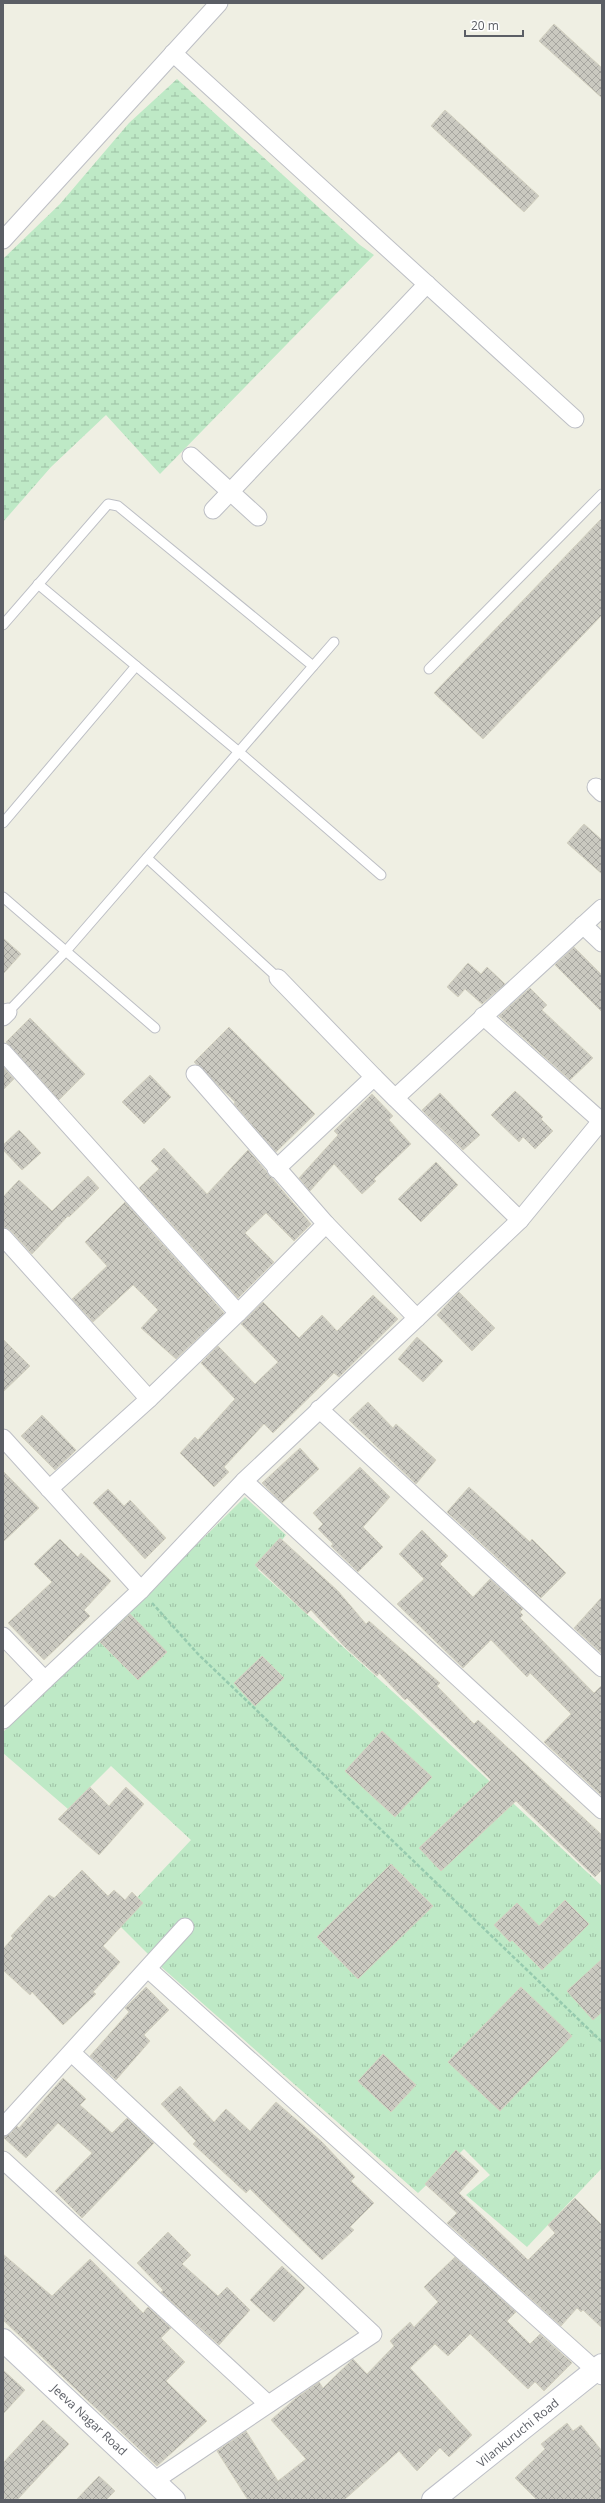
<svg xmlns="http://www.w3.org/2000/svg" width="605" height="2503" viewBox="0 0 605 2503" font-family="'Open Sans',sans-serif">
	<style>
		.grass { fill: url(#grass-tufts) }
		.wetland { fill: url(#wetland-marsh) }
		.building { fill: url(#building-cross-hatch); stroke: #d4d2c1 }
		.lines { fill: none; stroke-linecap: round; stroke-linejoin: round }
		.lane-casing { stroke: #bdbfc5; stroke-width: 11 }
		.street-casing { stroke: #bdbfc5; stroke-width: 19 }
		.secondary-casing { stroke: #bec0c8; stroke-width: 24 }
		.path { stroke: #96caae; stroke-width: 2.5; stroke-dasharray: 4 2; stroke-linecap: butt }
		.lane { stroke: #fff; stroke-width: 9 }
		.street { stroke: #fff; stroke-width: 17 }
		.secondary { stroke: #fff; stroke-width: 22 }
		.labels { text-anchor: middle; stroke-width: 3; stroke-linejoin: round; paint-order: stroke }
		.street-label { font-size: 12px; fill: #5b5e65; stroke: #fff }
	</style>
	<defs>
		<pattern id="grass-tufts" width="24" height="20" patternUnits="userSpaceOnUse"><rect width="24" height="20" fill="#bee9c6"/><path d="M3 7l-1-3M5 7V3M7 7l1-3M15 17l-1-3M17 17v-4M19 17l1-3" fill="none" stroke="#9dc0a4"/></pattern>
		<pattern id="wetland-marsh" width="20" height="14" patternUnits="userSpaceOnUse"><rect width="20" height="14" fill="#bee9c6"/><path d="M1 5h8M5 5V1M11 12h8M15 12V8" fill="none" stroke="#9dc0a4"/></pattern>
		<pattern id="building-cross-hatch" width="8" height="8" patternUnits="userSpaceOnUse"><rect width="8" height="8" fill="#cac9c0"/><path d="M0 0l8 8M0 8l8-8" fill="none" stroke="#a7a6a0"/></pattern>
	</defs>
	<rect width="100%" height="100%" fill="#efefe3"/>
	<polygon class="grass" points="245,1497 286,1535 258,1570 413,1710 602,1886 602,2168 527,2247 466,2195 490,2175 464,2149 418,2193 159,1965 115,1921 191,1840 111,1766 68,1809 3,1753 3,1732 94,1646"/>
	<polygon class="wetland" points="177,79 360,245 374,255 160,474 106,415 51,467 3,522 3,259 60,204 129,123"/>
	<g class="building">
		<polygon points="554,24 602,68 602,98 539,41"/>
		<polygon points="445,110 539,196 524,212 431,126"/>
		<polygon points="602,518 602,615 483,739 434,693"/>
		<polygon points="584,824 602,840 602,874 567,843"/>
		<polygon points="3,938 21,954 3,974"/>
		<polygon points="574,947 602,975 602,1012 555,965"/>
		<polygon points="468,963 481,974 487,967 505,984 482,1004 465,989 458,997 447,987"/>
		<polygon points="530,988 547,1005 542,1010 593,1058 570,1080 499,1016"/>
		<polygon points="30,1018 85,1074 59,1100 6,1042"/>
		<polygon points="229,1027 315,1114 276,1152 234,1104 235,1102 194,1062"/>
		<polygon points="3,1067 14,1079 3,1090"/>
		<polygon points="150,1075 171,1097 144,1124 122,1102"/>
		<polygon points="515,1091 543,1117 541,1119 553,1131 535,1149 523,1137 519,1142 491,1115"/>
		<polygon points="440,1093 480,1135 463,1150 422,1110"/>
		<polygon points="372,1094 393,1116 389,1120 411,1144 374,1179 376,1181 362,1194 334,1164 310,1191 299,1178 338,1135 334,1131"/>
		<polygon points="19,1130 41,1153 22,1170 3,1150 3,1145"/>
		<polygon points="164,1148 207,1194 248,1150 311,1224 294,1241 266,1213 245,1233 274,1262 238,1298 139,1188 159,1169 151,1161"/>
		<polygon points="436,1162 458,1185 421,1222 398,1199"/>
		<polygon points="88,1176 99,1188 69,1217 68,1216 32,1254 10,1230 3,1227 3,1197 19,1180 52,1211"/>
		<polygon points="125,1202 224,1313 176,1359 141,1328 158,1310 133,1285 93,1322 72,1299 107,1266 85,1242"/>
		<polygon points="459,1292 495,1328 472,1351 437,1315"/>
		<polygon points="373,1295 398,1319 339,1377 334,1373 273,1433 264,1424 224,1467 229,1472 214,1487 180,1453 195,1437 198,1440 235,1399 201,1363 218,1346 255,1384 278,1362 241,1324 263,1302 299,1338 322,1315 337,1331"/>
		<polygon points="417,1337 443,1361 423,1382 398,1359"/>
		<polygon points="3,1339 30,1366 3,1392"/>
		<polygon points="368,1402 393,1428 396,1424 436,1460 416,1484 349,1420"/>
		<polygon points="42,1415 76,1450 55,1470 21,1436"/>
		<polygon points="300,1448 319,1469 282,1503 262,1483"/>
		<polygon points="360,1467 390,1497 363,1527 383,1547 358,1572 331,1546 333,1544 318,1529 323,1524 313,1513"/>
		<polygon points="3,1471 39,1508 3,1542"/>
		<polygon points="469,1487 530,1542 532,1539 566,1573 541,1598 447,1512"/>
		<polygon points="108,1489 124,1506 130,1500 166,1538 145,1559 93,1503"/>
		<polygon points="422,1530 448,1556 440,1564 473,1597 490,1579 523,1609 520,1612 523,1615 520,1618 594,1693 602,1685 602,1796 544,1742 571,1714 530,1673 527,1677 491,1640 463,1668 397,1604 424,1579 399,1554"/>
		<polygon points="280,1538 338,1591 366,1624 369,1621 440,1683 437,1686 474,1724 478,1720 602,1835 602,1870 595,1877 516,1801 441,1871 419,1848 491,1780 407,1698 405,1700 379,1673 377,1676 345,1647 311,1610 307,1614 255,1565"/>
		<polygon points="60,1539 78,1557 81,1553 111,1581 84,1610 90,1616 44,1660 8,1623 52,1582 34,1564"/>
		<polygon points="602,1597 602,1654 574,1628"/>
		<polygon points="130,1614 167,1652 138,1680 100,1642"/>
		<polygon points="262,1656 284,1678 255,1706 234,1683"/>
		<polygon points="382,1731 432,1777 395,1817 345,1771"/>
		<polygon points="90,1787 109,1806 126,1787 144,1804 99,1855 58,1819"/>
		<polygon points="391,1864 433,1906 358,1979 317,1937"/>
		<polygon points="82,1870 108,1896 114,1890 125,1900 132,1892 143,1903 103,1946 120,1962 93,1992 96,1994 63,2025 32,1992 30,1995 3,1970 3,1949 13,1938 11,1936 49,1895 54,1898"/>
		<polygon points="565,1900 589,1924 542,1970 512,1940 510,1942 494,1925 517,1903 539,1926"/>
		<polygon points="602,1959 602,2012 593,2020 567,1991"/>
		<polygon points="146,1987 169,2010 144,2035 150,2041 116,2080 90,2056 129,2012 125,2008"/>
		<polygon points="521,1987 572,2036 500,2111 448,2062"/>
		<polygon points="383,2054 416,2085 391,2112 358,2081"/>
		<polygon points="63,2078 86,2099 80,2105 112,2133 127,2118 154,2143 82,2218 55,2191 92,2153 58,2123 26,2158 3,2137 10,2134 17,2126 19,2128"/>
		<polygon points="180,2086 214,2122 226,2109 250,2131 276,2102 322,2142 355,2177 351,2181 374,2203 350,2227 354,2230 322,2260 250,2189 246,2193 193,2144 196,2141 161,2104"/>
		<polygon points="456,2150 479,2171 459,2193 528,2260 555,2233 548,2225 575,2198 602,2225 602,2328 583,2310 581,2312 577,2308 561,2326 447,2223 457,2213 425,2184"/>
		<polygon points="168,2232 191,2255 182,2264 218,2296 227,2287 250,2310 219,2345 161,2292 163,2290 137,2263"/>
		<polygon points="3,2254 52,2296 90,2259 143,2313 148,2307 171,2328 161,2338 185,2362 166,2381 207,2421 157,2466 3,2320"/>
		<polygon points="455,2257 516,2312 507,2321 530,2344 540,2334 572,2363 544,2391 535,2382 528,2389 470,2334 448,2356 435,2344 410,2368 472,2435 449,2457 440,2448 417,2471 399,2451 344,2500 248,2500 217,2451 246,2431 278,2481 306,2459 271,2420 296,2398 319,2382 323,2388 353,2359 367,2374 394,2346 390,2341 410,2322 414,2327 438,2302 424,2287"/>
		<polygon points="282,2266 305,2288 274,2322 250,2300"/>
		<polygon points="3,2370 25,2390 3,2414"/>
		<polygon points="43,2420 69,2444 17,2500 3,2500 3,2463"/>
		<polygon points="567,2423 573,2431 581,2425 602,2451 602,2500 537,2500 515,2478 545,2449 541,2444"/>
		<polygon points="99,2476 115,2491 106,2500 76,2500"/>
	</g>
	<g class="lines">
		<defs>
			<g id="lane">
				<polyline points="38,584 239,752 381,875"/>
				<polyline points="3,625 108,504 118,506 313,666"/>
				<polyline points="429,669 602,494"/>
				<polyline points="3,823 136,666"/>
				<polyline points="147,858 278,978"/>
				<polyline points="3,897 155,1028"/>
				<polyline points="8,1012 66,951 334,642"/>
			</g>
			<g id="street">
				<polyline points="173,53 575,419"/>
				<polyline points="3,240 219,3"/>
				<polyline points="191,456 258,517"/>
				<polyline points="213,510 427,284"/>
				<polyline points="596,787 602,793"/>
				<polyline points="583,925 602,943"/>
				<polyline points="278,978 374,1077"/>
				<polyline points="483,1016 601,1121"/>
				<polyline points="3,1017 8,1012"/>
				<polyline points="3,1052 238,1313 149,1399"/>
				<polyline points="195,1074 326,1224 238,1313"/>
				<polyline points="276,1169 374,1077 395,1098"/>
				<polyline points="520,1220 395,1098 602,908"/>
				<polyline points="3,1237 149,1399 49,1489"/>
				<polyline points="417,1318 520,1220 602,1120"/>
				<polyline points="319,1409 602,1668"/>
				<polyline points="3,1438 141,1590"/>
				<polyline points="244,1481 417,1318 326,1224"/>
				<polyline points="3,1636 45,1680 3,1720"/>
				<polyline points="45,1680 141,1590 244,1481 602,1810"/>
				<polyline points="148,1969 602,2376"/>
				<polyline points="72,2053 373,2334 154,2481"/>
				<polyline points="3,2127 185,1927"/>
				<polyline points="3,2160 268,2404"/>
			</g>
			<g id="secondary">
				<polyline points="3,2340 174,2500"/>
				<polyline points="433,2500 602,2365"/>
			</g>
		</defs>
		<use href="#lane" class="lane-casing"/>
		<use href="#street" class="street-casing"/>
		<use href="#secondary" class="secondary-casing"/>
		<polyline class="path" points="152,1603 198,1654 602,2042"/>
		<use href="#lane" class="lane"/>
		<use href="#street" class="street"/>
		<use href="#secondary" class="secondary"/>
	</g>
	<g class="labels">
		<g class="street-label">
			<text transform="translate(89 2420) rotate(43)" y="4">Jeeva Nagar Road</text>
			<text transform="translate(518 2433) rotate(-39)" y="4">Vilankuruchi Road</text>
		</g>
	</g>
	<rect width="605" height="2503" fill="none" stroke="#5b5e65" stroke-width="8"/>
	<path d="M465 30v6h58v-6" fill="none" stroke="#5b5e65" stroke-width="2"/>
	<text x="471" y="30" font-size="12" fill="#5b5e65" stroke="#ffffff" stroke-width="3" paint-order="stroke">20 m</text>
</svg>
